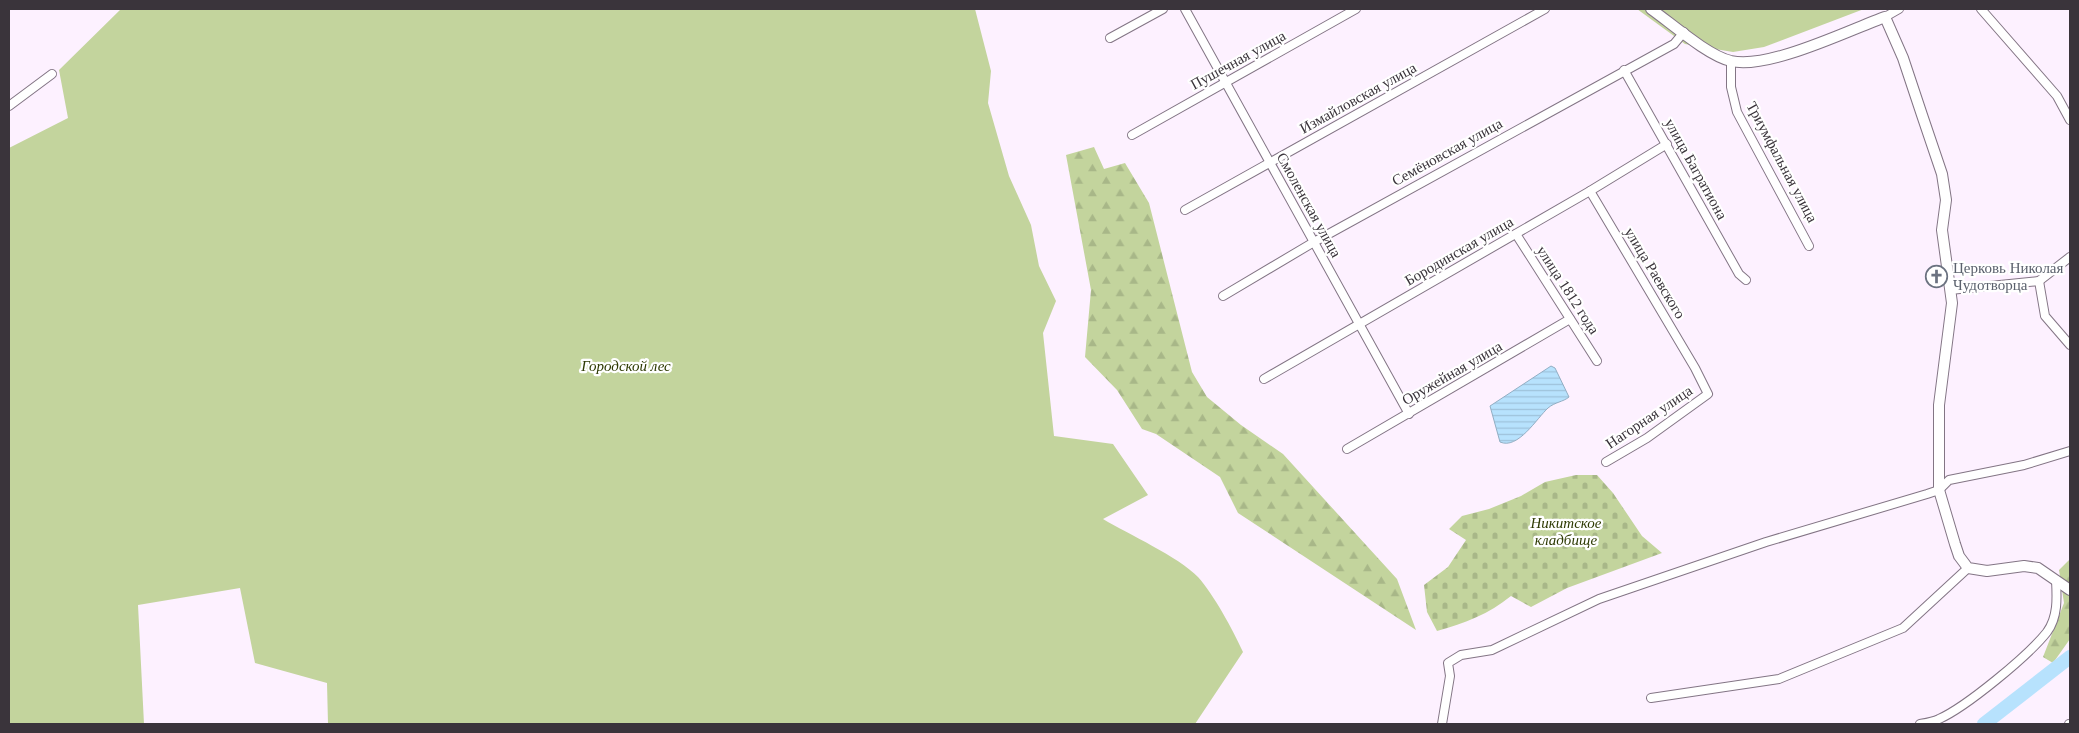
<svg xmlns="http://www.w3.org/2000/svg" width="2079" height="733" viewBox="0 0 2079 733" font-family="'Times New Roman',serif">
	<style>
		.green { fill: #c3d49d }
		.forest { fill: url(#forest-firs) }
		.cemetery { fill: url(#cemetery-stones) }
		.water { fill: url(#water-rules); stroke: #92aec3 }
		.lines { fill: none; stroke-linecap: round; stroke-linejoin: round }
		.river { stroke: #b7e2fd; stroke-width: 14 }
		.minor-casing { stroke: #837585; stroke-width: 10 }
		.tertiary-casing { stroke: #837585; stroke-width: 12 }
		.minor { stroke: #fff; stroke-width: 8 }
		.tertiary { stroke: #fff; stroke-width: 10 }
		.labels { text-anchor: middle; stroke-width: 4.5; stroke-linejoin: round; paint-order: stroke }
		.street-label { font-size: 15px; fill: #3a343b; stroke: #fff }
		.worship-label { font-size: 15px; fill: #5b616d; stroke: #fff; text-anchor: start }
		.park-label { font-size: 15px; font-style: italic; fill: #2e3a03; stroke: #fff }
	</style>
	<defs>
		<pattern id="forest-firs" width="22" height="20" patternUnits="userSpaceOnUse" patternTransform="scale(1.25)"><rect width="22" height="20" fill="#c3d49d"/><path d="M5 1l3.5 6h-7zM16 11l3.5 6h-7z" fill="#a8b788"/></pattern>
		<pattern id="cemetery-stones" width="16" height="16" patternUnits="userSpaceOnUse" patternTransform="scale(1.25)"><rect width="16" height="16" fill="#c3d49d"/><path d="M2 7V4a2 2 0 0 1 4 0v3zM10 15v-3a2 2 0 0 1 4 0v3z" fill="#a8b788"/></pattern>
		<pattern id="water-rules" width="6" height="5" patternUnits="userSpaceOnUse" patternTransform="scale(1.25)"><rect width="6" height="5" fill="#b7e2fd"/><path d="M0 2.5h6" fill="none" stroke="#9ec2da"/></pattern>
	</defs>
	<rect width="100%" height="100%" fill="#fdf1ff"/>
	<g class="green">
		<path d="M121 9H975L991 71 988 103 1009 176 1031 225 1039 266 1056 301 1043 333 1054 436 1113 444 1148 495 1103 519C1128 534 1179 557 1198 577 1214 595 1233 630 1243 652L1195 724H328L327 683 255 663 240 588 138 605 144 724H9V148L68 118 59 70Z"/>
		<polygon points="1637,9 1864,9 1764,47 1733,52 1685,44"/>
	</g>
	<g class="forest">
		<polygon points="1094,147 1104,169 1125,163 1149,203 1192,372 1207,397 1241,425 1283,454 1397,579 1416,630 1238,513 1220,477 1156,434 1142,429 1117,390 1085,357 1091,290 1066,155"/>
		<polygon points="2070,559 2070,639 2053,663 2043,657 2064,603 2059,570"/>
	</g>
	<path class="cemetery" d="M1576 475H1597L1613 493 1642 536 1662 553 1567 588 1531 607 1511 596C1489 614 1465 623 1437 631L1427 612 1424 585 1448 567 1466 540 1449 529 1462 516 1489 509 1521 496 1545 482Z"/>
	<path class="water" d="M1551 366 1555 368 1569 397C1563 402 1555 402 1548 408 1537 418 1518 450 1500 442L1490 406Z"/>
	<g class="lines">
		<polyline class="river" points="1984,724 2070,657"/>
		<defs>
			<g id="minor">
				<polyline points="1185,9 1409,414"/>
				<polyline points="1981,9 2057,96 2070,120"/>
				<polyline points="1885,17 1899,9"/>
				<polyline points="1110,38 1163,9"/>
				<polyline points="1731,61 1731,87 1737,112 1809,246"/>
				<polyline points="1624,70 1739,274 1746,280"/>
				<polyline points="9,106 52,74"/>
				<polyline points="1132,135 1356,9"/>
				<polyline points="1590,191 1695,368 1708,394 1647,438 1606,462"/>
				<polyline points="1185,210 1545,9"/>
				<polyline points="1516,234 1597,361"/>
				<polyline points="2039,281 2045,316 2070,345"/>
				<polyline points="1950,290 2039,281 2070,257"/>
				<polyline points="1223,296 1314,242 1674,44 1684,32"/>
				<polyline points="1264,379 1590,191 1667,144"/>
				<polyline points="1347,449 1570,319"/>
				<polyline points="1651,698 1779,679 1903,628 1968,568"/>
				<polyline points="1442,724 1450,676 1448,663 1461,655 1492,650 1599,599 1766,542 1927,494 1939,490 1949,480 2024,465 2070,451"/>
				<path d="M1920 724C1926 723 1933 722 1939 719 1966 707 2028 656 2047 632 2058 617 2057 598 2056 580"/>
				<polyline points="2069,724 2070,724"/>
			</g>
			<path id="tertiary" d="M1651 9C1671 23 1708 56 1731 61 1768 70 1849 30 1885 17L1903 58 1922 115 1942 174 1946 200 1942 230 1952 303 1939 405V490L1955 544 1959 556 1968 568 1987 571 2024 566 2038 568 2070 590"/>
		</defs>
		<use href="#minor" class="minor-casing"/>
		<use href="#tertiary" class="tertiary-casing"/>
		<use href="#minor" class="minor"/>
		<use href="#tertiary" class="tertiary"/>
	</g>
	<defs>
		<symbol id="church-ring" viewBox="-11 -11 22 22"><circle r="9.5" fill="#fff" stroke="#6b7280" stroke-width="1.5"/><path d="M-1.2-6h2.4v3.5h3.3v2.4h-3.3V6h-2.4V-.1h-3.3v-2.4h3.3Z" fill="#6b7280"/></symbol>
	</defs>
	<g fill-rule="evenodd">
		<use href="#church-ring" x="1924" y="264" width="25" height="25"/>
	</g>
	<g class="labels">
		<g class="street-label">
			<text transform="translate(1238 60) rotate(-29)" y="5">Пушечная улица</text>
			<text transform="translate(1358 98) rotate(-29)" y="5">Измайловская улица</text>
			<text transform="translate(1447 152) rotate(-29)" y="5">Семёновская улица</text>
			<text transform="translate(1782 162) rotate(62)" y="5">Триумфальная улица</text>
			<text transform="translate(1696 169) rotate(61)" y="5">улица Багратиона</text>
			<text transform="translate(1309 205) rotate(61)" y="5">Смоленская улица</text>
			<text transform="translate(1459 251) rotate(-30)" y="5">Бородинская улица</text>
			<text transform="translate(1655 273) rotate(59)" y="5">улица Раевского</text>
			<text transform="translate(1568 290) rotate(57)" y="5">улица 1812 года</text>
			<text transform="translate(1452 373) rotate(-30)" y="5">Оружейная улица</text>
			<text transform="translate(1649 417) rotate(-34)" y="5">Нагорная улица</text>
		</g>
		<g class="worship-label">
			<text x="1953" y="273">Церковь Николая<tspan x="1953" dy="17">Чудотворца</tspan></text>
		</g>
		<g class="park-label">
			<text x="626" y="371">Городской лес</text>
			<text x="1566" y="528">Никитское<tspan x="1566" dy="17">кладбище</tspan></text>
		</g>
	</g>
	<rect width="2079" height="733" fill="none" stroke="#3a343b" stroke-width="20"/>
</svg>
